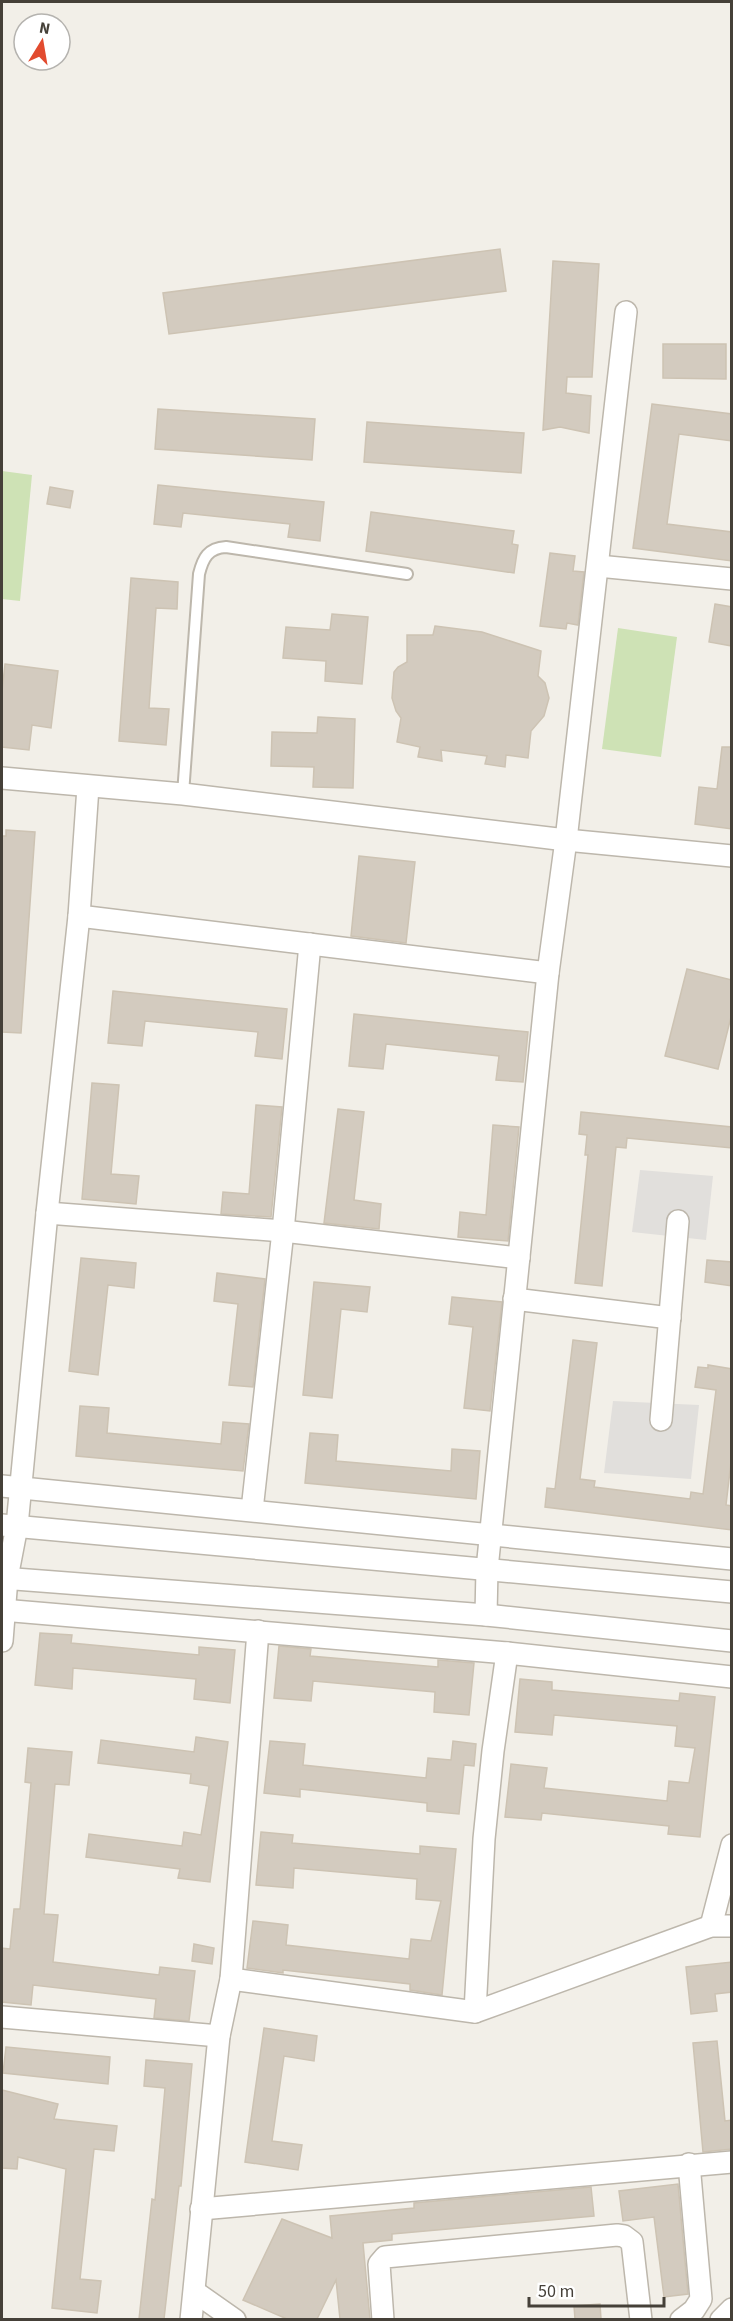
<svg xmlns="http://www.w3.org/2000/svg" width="733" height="2321" viewBox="0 0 733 2321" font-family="'Source Sans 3',sans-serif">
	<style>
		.green { fill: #cee2b5 }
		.parking { fill: #e1dfdc }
		.building { fill: #d3cbbf; stroke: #cdc3b3; stroke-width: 1.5 }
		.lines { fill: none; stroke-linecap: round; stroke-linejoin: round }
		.service-casing { stroke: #bdb7ac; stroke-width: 14 }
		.minor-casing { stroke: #bdb7ac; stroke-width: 24 }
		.service { stroke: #fff; stroke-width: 10 }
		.minor { stroke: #fff; stroke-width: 21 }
	</style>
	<rect width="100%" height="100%" fill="#f2efe8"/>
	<g class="green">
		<polygon points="2,471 32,475 20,601 2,599"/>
		<polygon points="618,628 677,637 661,757 602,749"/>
	</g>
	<g class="parking">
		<polygon points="640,1170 713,1176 706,1240 632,1232"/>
		<polygon points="613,1401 699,1405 691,1479 604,1473"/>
	</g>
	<g class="building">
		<polygon points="500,249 506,291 169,334 163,293"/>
		<polygon points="553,261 599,264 592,377 567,377 566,393 591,396 589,433 560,427 543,430"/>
		<polygon points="663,344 726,344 726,379 663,378"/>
		<polygon points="652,404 732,414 732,441 679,434 667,524 732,532 732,561 633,548"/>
		<polygon points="158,409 315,419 312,460 155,449"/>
		<polygon points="367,422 524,433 521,473 364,462"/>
		<polygon points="158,485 324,502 320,541 288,537 290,524 183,513 181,527 154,524"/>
		<polygon points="50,487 73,491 70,508 47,504"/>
		<polygon points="371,512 514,531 512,544 518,545 514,573 366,551"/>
		<polygon points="550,553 575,556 573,571 584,572 578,625 567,623 566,629 540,626"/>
		<polygon points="131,578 178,582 177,609 156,608 149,708 169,709 166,745 119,741"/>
		<polygon points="715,604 732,607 732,646 709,642"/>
		<polygon points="332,614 368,617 362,684 325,681 326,661 283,658 286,627 330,630"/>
		<polygon points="435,626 482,632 541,651 538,676 545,683 549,698 544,716 531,731 528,758 506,755 505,767 485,764 487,756 441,750 442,761 418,757 420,747 397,742 401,718 396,711 392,698 394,672 398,667 407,662 407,635 433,635"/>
		<polygon points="5,664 58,671 51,728 32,725 29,750 2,747 2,691"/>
		<polygon points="318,717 355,719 353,788 313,787 314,767 271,766 272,732 317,733"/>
		<polygon points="722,747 732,747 732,829 695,824 699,787 717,789"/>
		<polygon points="6,830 35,832 21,1033 2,1032 2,836 6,836"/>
		<polygon points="359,856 415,862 406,943 351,936"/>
		<polygon points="687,969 732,980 732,1013 718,1069 665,1056"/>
		<polygon points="113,991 287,1009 282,1059 255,1056 258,1032 145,1021 142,1046 108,1043"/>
		<polygon points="354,1014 528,1032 523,1082 496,1080 499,1056 386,1044 383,1069 349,1066"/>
		<polygon points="92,1083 119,1085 111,1174 139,1176 136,1204 82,1199"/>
		<polygon points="256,1105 282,1107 271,1217 221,1214 223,1192 249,1194"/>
		<polygon points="338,1109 364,1112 354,1200 381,1204 379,1229 324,1223"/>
		<polygon points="581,1112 732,1127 732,1148 627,1138 626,1148 616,1147 602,1286 575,1283 588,1155 585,1155 587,1135 579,1134"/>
		<polygon points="493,1125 519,1127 508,1241 458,1237 460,1212 486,1215"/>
		<polygon points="81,1258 136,1263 134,1288 108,1285 98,1375 69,1371"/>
		<polygon points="707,1260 732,1262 732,1286 705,1282"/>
		<polygon points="217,1273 265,1279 253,1387 229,1385 238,1304 214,1301"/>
		<polygon points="314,1282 370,1287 367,1312 341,1309 332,1398 303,1395"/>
		<polygon points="452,1297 502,1302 490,1411 464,1408 473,1327 449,1324"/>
		<polygon points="573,1340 597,1343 580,1479 595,1481 594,1487 690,1499 691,1492 703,1494 716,1390 695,1387 698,1367 708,1368 708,1365 732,1369 732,1454 726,1505 732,1506 732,1530 545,1507 547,1488 555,1489"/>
		<polygon points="80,1406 109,1408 107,1433 221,1444 223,1422 249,1424 243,1471 76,1456"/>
		<polygon points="310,1433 338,1435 336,1461 451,1471 452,1449 480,1451 476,1499 305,1483"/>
		<polygon points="40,1633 72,1635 71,1643 199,1655 199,1647 235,1650 230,1703 194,1699 196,1679 73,1668 72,1689 35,1685"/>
		<polygon points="279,1646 311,1649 310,1656 438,1667 438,1660 474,1663 469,1715 434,1712 435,1692 313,1681 311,1701 274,1698"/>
		<polygon points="520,1679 552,1682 552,1690 679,1701 680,1693 715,1697 700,1837 668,1834 669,1826 542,1813 541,1820 505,1817 511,1764 547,1768 544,1788 667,1801 669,1781 689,1783 695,1748 675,1746 677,1726 554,1715 552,1735 515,1732"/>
		<polygon points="196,1737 228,1742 210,1882 178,1878 180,1869 86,1857 89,1834 182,1846 184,1832 201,1835 209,1786 190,1783 191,1774 98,1763 101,1740 194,1752"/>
		<polygon points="270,1741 305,1744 303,1765 426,1778 428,1758 451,1760 453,1741 476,1744 474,1766 464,1765 459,1814 427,1811 427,1803 300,1789 300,1797 264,1793"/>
		<polygon points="28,1748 72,1752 69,1785 55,1784 44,1914 58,1915 53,1962 159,1975 160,1967 195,1971 189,2021 154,2018 156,1999 33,1985 31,2005 2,2002 2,1948 10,1949 14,1909 20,1909 31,1783 25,1782"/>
		<polygon points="261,1832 293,1835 292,1843 420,1854 420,1846 456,1849 442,1995 410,1990 410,1984 283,1970 283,1973 247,1968 253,1921 288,1925 286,1945 409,1959 411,1939 431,1941 441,1901 416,1899 417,1879 294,1868 293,1888 256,1885"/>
		<polygon points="194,1944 214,1948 212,1964 192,1961"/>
		<polygon points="732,1962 732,1992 715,1994 717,2011 691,2014 686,1967"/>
		<polygon points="264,2028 317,2036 314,2061 284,2056 272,2141 302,2145 298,2170 245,2162"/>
		<polygon points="717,2041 725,2121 732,2120 732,2149 703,2152 693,2043"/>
		<polygon points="6,2047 110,2057 108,2084 3,2073"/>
		<polygon points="146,2060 192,2064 181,2186 179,2186 164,2319 139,2319 152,2199 155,2200 165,2088 144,2086"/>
		<polygon points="2,2090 58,2104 54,2119 117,2126 114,2151 94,2149 80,2279 101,2281 97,2313 52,2308 66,2169 18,2157 17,2169 2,2168"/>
		<polygon points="678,2184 688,2294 664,2297 654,2217 623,2221 619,2191"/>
		<polygon points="591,2187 594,2216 392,2234 392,2240 363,2243 370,2319 340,2319 336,2280 317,2319 287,2319 243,2300 282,2219 332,2238 330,2216 414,2208 414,2203"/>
		<polygon points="600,2304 601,2319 575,2319 574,2306"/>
	</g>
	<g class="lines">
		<defs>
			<path id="service" d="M183 794 199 574C203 558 208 548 226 547L407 574"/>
			<g id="minor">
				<polyline points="598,566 732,579"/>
				<polyline points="2,778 183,794 566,840 732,856"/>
				<polyline points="79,916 548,973"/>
				<polyline points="47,1213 283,1231 519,1258"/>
				<polyline points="514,1299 670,1318"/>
				<polyline points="661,1420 678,1221"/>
				<polyline points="2,1486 732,1559"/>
				<polyline points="252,1510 283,1231 310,944"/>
				<polyline points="2,1525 732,1592"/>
				<polyline points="2,1578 486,1615 732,1641"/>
				<polyline points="2,1610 507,1653 732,1677"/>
				<polyline points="486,1615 487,1569 548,973 566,840 626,312"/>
				<polyline points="2,1641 7,1578 17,1526 47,1213 79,916 88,787"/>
				<polyline points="711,1926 732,1845"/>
				<polyline points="231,1979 475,2012 711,1926 732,1926"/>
				<polyline points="475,2012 484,1839 493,1751 507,1653"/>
				<polyline points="2,2017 219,2036"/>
				<polyline points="201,2209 732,2162"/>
				<polyline points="195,2292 235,2320"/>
				<polyline points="191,2320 219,2036 231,1979 258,1631"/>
				<polyline points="383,2320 379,2264 385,2257 617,2235 624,2236 632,2242 641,2320"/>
				<polyline points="681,2320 694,2310 701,2299 689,2164"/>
				<polyline points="721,2320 732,2309"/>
			</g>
		</defs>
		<use href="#service" class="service-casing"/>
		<use href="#minor" class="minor-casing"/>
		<use href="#service" class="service"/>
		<use href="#minor" class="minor"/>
	</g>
	<rect width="733" height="2321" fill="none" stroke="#454038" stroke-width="6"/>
	<g transform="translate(42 42) rotate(11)"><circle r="28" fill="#ffffff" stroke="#b5b3af" stroke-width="1.5"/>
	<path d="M0-4.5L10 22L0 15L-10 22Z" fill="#e24b2f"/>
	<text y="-9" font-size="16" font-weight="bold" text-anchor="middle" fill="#454038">N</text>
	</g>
	<path d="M529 2297v9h135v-9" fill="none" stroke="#454038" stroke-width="3"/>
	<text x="538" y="2297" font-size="18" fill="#454038" stroke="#ffffff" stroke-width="4.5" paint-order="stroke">50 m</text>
</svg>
